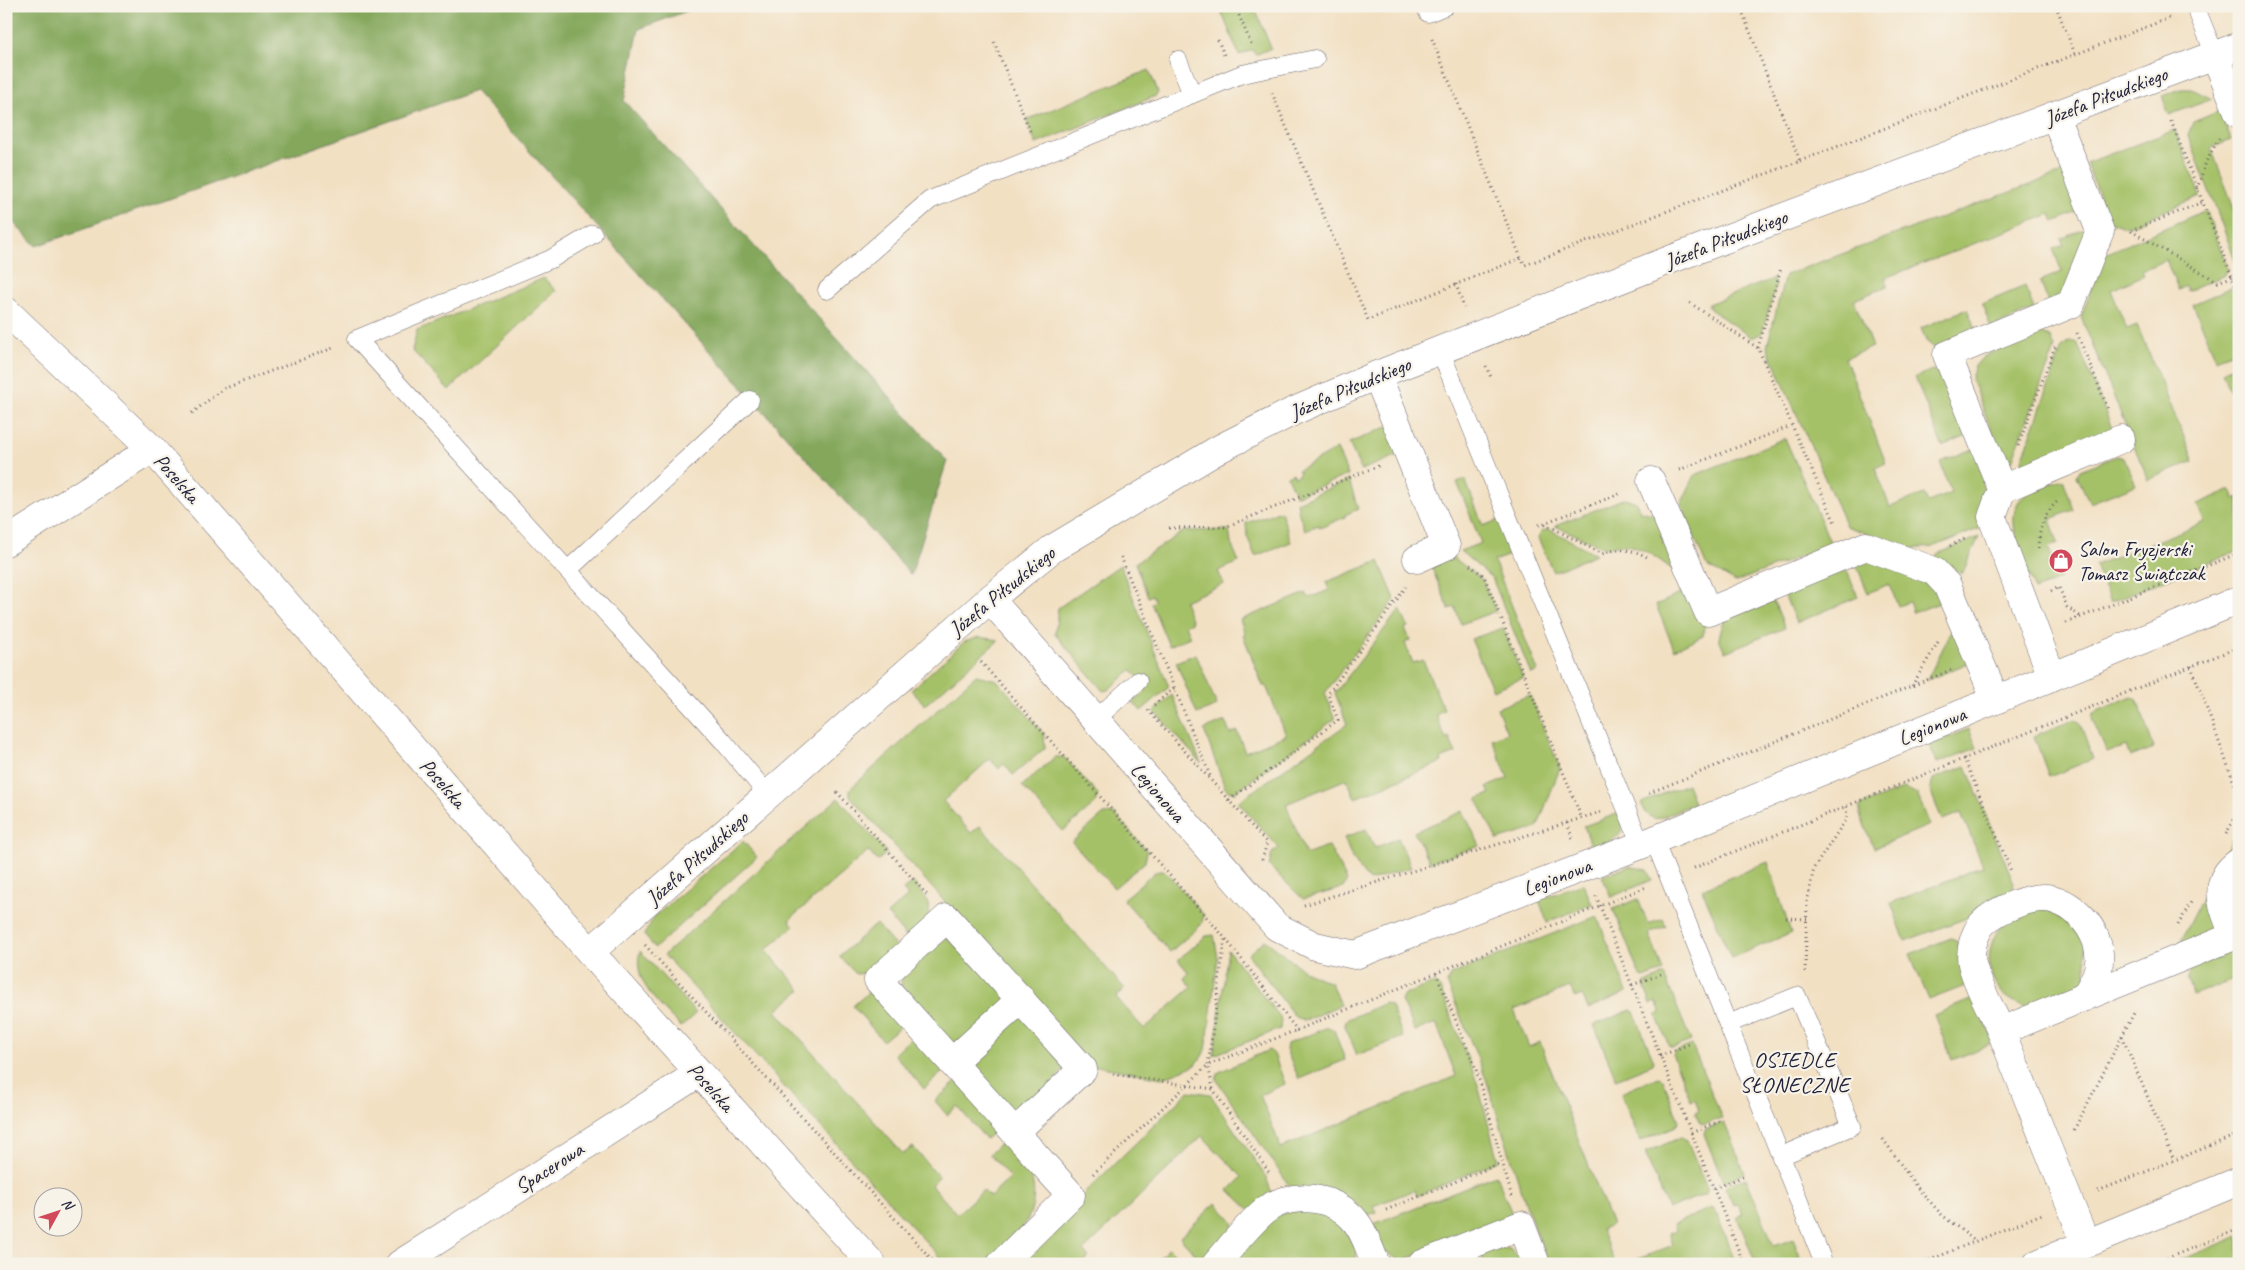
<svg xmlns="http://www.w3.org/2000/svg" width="2245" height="1270" viewBox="0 0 2245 1270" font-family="Caveat,sans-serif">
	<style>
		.green { fill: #a5c168; stroke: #647252 }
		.forest { fill: #84a75c; stroke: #53644c }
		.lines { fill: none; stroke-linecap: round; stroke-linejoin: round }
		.service-casing { stroke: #6b646b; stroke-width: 19 }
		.minor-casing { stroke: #6b646b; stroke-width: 29 }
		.path { stroke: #6b646b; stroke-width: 3; stroke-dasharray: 1 4; stroke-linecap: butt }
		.service { stroke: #fff; stroke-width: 18 }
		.minor { stroke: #fff; stroke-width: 28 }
		.labels { text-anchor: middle; stroke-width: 4.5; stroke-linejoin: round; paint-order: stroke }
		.street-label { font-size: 21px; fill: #22223b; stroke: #f7f3e8 }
		.poi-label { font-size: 21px; fill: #22223b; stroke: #f7f3e8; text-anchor: start }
		.neighbourhood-label { font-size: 22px; letter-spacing: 1px; fill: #22223b; stroke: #f7f3e8 }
	</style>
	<rect width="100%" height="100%" fill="#f7f3e8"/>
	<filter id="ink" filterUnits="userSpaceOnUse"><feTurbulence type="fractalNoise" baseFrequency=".02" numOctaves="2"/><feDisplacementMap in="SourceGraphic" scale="10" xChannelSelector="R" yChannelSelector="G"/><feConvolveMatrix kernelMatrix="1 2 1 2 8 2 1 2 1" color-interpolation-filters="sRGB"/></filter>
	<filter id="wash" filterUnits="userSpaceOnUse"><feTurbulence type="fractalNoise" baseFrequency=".0096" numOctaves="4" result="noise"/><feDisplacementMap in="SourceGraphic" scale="20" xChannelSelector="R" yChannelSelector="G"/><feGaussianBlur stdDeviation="1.12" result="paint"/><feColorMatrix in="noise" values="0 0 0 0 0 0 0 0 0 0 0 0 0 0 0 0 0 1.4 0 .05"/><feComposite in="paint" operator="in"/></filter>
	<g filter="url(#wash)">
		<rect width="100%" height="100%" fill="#f2e0c3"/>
		<g class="green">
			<polygon points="1219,6 1254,6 1271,48 1255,55 1253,50 1239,55"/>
			<polygon points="1149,70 1158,92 1156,96 1036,144 1026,120"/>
			<polygon points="2181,89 2192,89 2212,99 2169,115 2162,96"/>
			<polygon points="2220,111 2231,140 2211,148 2239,221 2239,270 2188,135 2193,122"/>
			<polygon points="2175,130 2200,196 2132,225 2121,226 2109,221 2086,163"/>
			<polygon points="2070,170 2086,208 2054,222 2051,214 1885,278 1888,286 1854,300 1872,347 1845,358 1886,463 1875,468 1890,507 1924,494 1928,502 1951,493 1940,462 1975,448 1994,501 1981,528 1933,547 1908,549 1846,526 1767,347 1785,275"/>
			<polygon points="2206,210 2228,268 2225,275 2188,291 2186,286 2178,290 2166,260 2142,270 2144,275 2111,290 2127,329 2137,325 2194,461 2148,480 2081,317 2103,255"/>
			<polygon points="2093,225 2071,296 2048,302 2040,281 2062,272 2053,249 2064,245 2061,239"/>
			<polygon points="544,278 556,291 449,390 412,350 417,330"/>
			<polygon points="1773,279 1776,285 1762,333 1752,338 1710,309 1708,304"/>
			<polygon points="2025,286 2034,309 1991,328 1982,304"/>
			<polygon points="2230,288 2239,295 2239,349 2216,359 2193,304"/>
			<polygon points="1967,309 1977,332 1937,350 1926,341 1921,328"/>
			<polygon points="2037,331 2051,338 2055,348 2012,461 2003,460 1971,378 1975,366 1983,357"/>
			<polygon points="2069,342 2077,342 2113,431 2024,466 2022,460 2062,348"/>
			<polygon points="2239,364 2239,413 2222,372"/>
			<polygon points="1932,370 1946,374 1970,435 1942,446 1915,377"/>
			<polygon points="1392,425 1404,453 1361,470 1349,443"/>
			<polygon points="1785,438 1831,544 1736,582 1706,565 1681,504 1695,475"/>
			<polygon points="1337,449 1348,475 1296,496 1287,476 1293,473 1295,477 1300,473 1298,470"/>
			<polygon points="2117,456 2124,458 2136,485 2090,503 2077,476 2080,470"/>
			<polygon points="1465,479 1483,526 1503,518 1517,552 1494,561 1538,671 1531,674 1492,578 1460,551 1481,543 1457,482"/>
			<path d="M2063 479 2074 510 2050 519 2058 543 2048 547 2061 579 2035 590C2027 569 1999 514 2024 496 2034 488 2051 484 2063 479Z"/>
			<polygon points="1349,480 1358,509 1345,515 1345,517 1320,528 1319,525 1305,530 1299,514 1297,502"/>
			<polygon points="2231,490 2235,499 2239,497 2239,550 2110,602 2095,565 2205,522 2198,504"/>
			<path d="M1625 498 1636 502 1640 511 1662 516 1681 576C1659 560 1634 536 1605 548L1555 526Z"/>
			<polygon points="1281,511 1291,542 1255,556 1247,536 1246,523"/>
			<polygon points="1549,529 1596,554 1553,572 1538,538 1542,531"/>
			<polygon points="1229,530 1231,543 1239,562 1218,571 1224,584 1184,601 1192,622 1185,625 1190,637 1169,646 1151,603 1155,601 1152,595 1148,597 1135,563 1184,531"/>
			<polygon points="1979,537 1962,574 1935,560 1937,554"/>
			<polygon points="1451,556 1482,579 1496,611 1461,624 1455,607 1449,609 1431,566"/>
			<polygon points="1873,557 1930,578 1947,600 1913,613 1909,602 1898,606 1889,584 1868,593 1856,564"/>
			<polygon points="1379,561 1395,599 1325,693 1335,719 1235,792 1230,792 1225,788 1204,730 1225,721 1230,734 1237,731 1245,752 1286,735 1266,686 1263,686 1243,635 1245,633 1240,620 1306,593 1309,598 1329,590 1326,582"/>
			<polygon points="1120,565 1169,687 1141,711 1133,702 1145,691 1147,687 1132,670 1108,690 1103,691 1055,634 1058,608"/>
			<polygon points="1843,570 1848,573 1858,597 1796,623 1784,594"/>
			<polygon points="1688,590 1705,624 1703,636 1674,649 1656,605"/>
			<polygon points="1769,599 1775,604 1785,628 1725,652 1719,638 1725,617"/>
			<polygon points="1400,609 1408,627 1405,628 1410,640 1405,643 1413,663 1423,660 1444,710 1436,715 1446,739 1449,738 1456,753 1441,759 1442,762 1355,798 1347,779 1286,804 1306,855 1329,846 1347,881 1343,888 1303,899 1269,866 1272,853 1279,848 1238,802 1347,724 1335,693"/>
			<polygon points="1503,628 1523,678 1493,690 1471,639"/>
			<polygon points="1952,630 1973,661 1927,680"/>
			<polygon points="979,637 999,640 925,705 911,690 964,642"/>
			<polygon points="1196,654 1217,706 1197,714 1176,662"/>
			<polygon points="976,675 997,680 1044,734 1045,748 1013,775 1004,764 999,769 990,759 943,801 971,833 980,826 1125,989 1116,997 1144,1029 1192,987 1184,978 1189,973 1178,960 1206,936 1214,935 1218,958 1206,1050 1196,1065 1162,1078 1091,1065 850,796 850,789"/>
			<polygon points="1172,695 1201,763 1154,711"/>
			<polygon points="1530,695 1560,768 1537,828 1497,840 1477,799 1490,794 1487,787 1508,778 1492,739 1507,733 1497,708"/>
			<polygon points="2132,696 2137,699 2154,748 2130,757 2126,746 2107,753 2092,719 2093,713"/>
			<polygon points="2075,719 2080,723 2093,759 2049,777 2034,736"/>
			<polygon points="1969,729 1977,748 1937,763 1929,744"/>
			<polygon points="1055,757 1064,757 1098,794 1095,804 1063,831 1022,786"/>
			<polygon points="1966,766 2014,883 2007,903 1905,941 1891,903 1983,866 1961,813 1942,820 1930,790 1933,779"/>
			<polygon points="1687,784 1694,803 1663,817 1654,819 1646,813 1641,803"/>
			<polygon points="1905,788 1917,794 1930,825 1874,848 1860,815 1860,806"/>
			<path d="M838 798 887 853 877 861 868 851 789 920 794 926 766 950 801 990 776 1011 903 1154 913 1147 939 1177 931 1185 957 1214 983 1190 990 1197 1010 1178 989 1154 1009 1136C1029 1161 1044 1193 1025 1224 1017 1237 995 1253 983 1264H946L664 955Z"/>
			<polygon points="1463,811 1480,846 1430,862 1414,832"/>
			<path d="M1622 812C1627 838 1612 841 1592 848L1584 826Z"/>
			<polygon points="1104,814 1115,814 1147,851 1145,862 1114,888 1072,842"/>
			<polygon points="2239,826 2239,856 2220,931 2175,953"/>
			<polygon points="1366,829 1375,848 1398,838 1411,867 1369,881 1352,858 1344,838"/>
			<polygon points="743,841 757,857 655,948 644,935 654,917"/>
			<polygon points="1768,862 1791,933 1731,958 1702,889"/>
			<polygon points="1629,866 1647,870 1652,880 1611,897 1602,876"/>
			<polygon points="1164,870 1204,915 1201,925 1170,952 1123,899 1155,872"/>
			<path d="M913 882C937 911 935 914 906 937L887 914 908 896 903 890Z"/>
			<polygon points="1583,883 1592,904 1547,922 1539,900"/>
			<polygon points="1638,899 1648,924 1663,919 1666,926 1649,933 1663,971 1644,978 1640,976 1613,909"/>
			<path d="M2043 907 2084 931 2087 981 2027 1008C2017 1003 2006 999 1999 989 1982 967 1988 934 2010 917 2018 911 2033 910 2043 907Z"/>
			<polygon points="1597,916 1627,992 1588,1009 1582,995 1575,998 1570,987 1514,1010 1529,1047 1540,1042 1612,1225 1601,1229 1615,1264 1549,1264 1527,1208 1486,1079 1447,983 1450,975"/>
			<path d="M876 924 897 948C885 960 874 974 856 974L839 956Z"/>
			<polygon points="946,937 1010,998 956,1049 901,987 902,977"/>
			<polygon points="1951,938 1956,940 1972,981 1970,984 1929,1000 1910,954"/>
			<polygon points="1265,940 1306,972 1331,983 1340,1005 1304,1021 1295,1017 1248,954"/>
			<polygon points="1228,950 1281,1019 1280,1029 1214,1055"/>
			<path d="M640 951 696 1013 681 1027C662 1007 631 982 640 951Z"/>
			<polygon points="2232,951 2239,954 2239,977 2193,995 2187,980 2193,966"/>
			<polygon points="1664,975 1691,1041 1673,1048 1669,1046 1656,1015 1661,1013 1656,1002 1651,1004 1644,986 1645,983"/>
			<polygon points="1434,983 1440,988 1478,1085 1498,1161 1417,1196 1415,1190 1373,1206 1376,1212 1364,1217 1354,1201 1343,1197 1297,1192 1288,1184 1216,1079 1219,1072 1269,1050 1274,1054 1285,1084 1260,1095 1281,1148 1456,1076 1436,1023 1415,1031 1401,1001 1404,995"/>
			<polygon points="873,988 903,1024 883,1041 853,1006"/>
			<polygon points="1975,998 1994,1043 1952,1060 1934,1015"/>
			<polygon points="1385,1003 1391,1006 1403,1037 1357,1055 1345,1026 1346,1020"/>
			<polygon points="1631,1010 1634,1012 1654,1061 1653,1064 1616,1079 1594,1025"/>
			<polygon points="1015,1011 1070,1063 1025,1113 1013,1113 966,1061"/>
			<polygon points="1328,1027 1334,1030 1345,1060 1299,1079 1286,1050 1287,1044"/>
			<polygon points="918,1035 947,1068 924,1089 894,1054 911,1038"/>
			<polygon points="1692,1045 1722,1118 1704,1125 1700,1123 1695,1112 1699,1110 1695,1099 1691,1101 1673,1056 1674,1052"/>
			<polygon points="1658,1077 1663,1079 1679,1121 1676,1126 1640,1141 1621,1093"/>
			<polygon points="957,1081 1000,1127 986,1139 957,1106 947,1115 935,1101"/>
			<polygon points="1189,1091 1210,1094 1266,1177 1272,1194 1252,1212 1229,1190 1242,1177 1202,1136 1083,1251 1089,1257 1082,1264 1012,1264"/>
			<polygon points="1724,1122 1745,1173 1726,1181 1722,1179 1704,1134 1705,1130"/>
			<polygon points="1681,1137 1687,1140 1708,1190 1705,1194 1668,1209 1645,1153"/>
			<polygon points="1496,1175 1513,1216 1401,1261 1382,1250 1366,1227"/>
			<polygon points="1746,1178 1774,1246 1793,1239 1803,1264 1756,1264 1737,1217 1742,1214 1737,1204 1733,1205 1726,1189 1728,1185"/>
			<polygon points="1216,1203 1233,1222 1234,1229 1207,1256 1197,1256 1180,1237"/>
			<polygon points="1306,1208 1339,1219 1357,1250 1355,1264 1227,1264 1272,1216"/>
			<polygon points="1711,1208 1715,1210 1736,1264 1626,1264 1673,1245 1669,1233 1676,1230 1674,1224"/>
			<polygon points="2239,1236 2239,1264 2171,1264"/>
			<polygon points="1495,1247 1511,1249 1526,1264 1484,1264 1480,1253"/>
			<polygon points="1169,1248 1184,1264 1153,1264"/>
		</g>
		<polygon class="forest" points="6,6 700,6 639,29 624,101 947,461 911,575 475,91 36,246 6,215"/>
	</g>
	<g filter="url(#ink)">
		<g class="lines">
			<defs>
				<g id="service">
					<polyline points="2195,6 2215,55"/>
					<polyline points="1428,13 1445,6"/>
					<polyline points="1178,60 1192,94"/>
					<polyline points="593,234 551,259 357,339 723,741 768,795"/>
					<polyline points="827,290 930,200 1242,74 1315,59"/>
					<polyline points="1440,350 1641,845"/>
					<polyline points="568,570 750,400"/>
					<polyline points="1095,720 1138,681"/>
					<polyline points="1654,840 1824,1264"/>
					<polyline points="1728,1024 1797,996 1852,1126 1781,1156"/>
				</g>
				<g id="minor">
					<polyline points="2215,55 2239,114"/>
					<polyline points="6,311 152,449 590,952 872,1264"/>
					<polyline points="1377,375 1446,546 1417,559"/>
					<polyline points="1651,481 1708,612 1866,546 1934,571 1947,585 1996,700"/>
					<polyline points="2002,489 1947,355 2071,304 2100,231 2055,116"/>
					<polyline points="6,542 152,449"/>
					<polyline points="990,599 1277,927 1315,946 1355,955 1654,840 2239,600"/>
					<polyline points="2052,677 1992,517 2002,489 2121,439"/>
					<path d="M2234 936C2224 908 2209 883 2239 862"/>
					<polyline points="590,952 990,599 1052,549 1219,449 1294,411 1377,375 1672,259 2239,46"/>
					<path d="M2001 1031C1992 1011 1977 985 1972 964 1969 952 1974 934 1982 924 1995 910 2033 894 2052 899 2082 907 2107 941 2097 973 2094 981 2089 989 2085 997"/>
					<polyline points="952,1062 1021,999"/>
					<polyline points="2086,1244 2001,1031 2239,934"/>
					<polyline points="400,1264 699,1073"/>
					<polyline points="1001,1264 1071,1195 878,980 947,918 1083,1069 1015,1132"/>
					<path d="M1216 1264C1231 1247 1246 1227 1263 1212 1289 1190 1335 1195 1356 1222 1365 1233 1370 1251 1376 1264"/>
					<polyline points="1422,1264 1521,1225 1536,1264"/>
					<polyline points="2037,1264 2239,1181"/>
				</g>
			</defs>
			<use href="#service" class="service-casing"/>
			<use href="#minor" class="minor-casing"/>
			<g class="path">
				<polyline points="1235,6 1252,46"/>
				<polyline points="2056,6 2075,54"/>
				<polyline points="1432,39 1521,258"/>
				<polyline points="1218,40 1224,55"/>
				<polyline points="994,42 1030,131"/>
				<polyline points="1272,93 1368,320 1521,258 1525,265 1800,161 1740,6"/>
				<polyline points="2171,121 2239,295"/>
				<polyline points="1800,161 2172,17"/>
				<polyline points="2197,189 2206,162 2219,138"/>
				<polyline points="2131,231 2218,282 2239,274"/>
				<polyline points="2131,231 2203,202"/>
				<polyline points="1456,284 1464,308"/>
				<polyline points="1690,303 1758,348 1836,525"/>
				<polyline points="2077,333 2109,411"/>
				<polyline points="1758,348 1781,268"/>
				<polyline points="1486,366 1491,377"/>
				<polyline points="192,413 223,389 333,348"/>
				<polyline points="2018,446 2056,344"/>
				<polyline points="1679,470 1791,426"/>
				<path d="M1545 524 1602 554C1619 547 1635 549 1650 559"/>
				<polyline points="1539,525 1622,493"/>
				<polyline points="1169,528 1225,527 1381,465"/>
				<polyline points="1950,546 1967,538"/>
				<path d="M2038 548C2039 529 2044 513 2058 501"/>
				<polyline points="1121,557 1211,778"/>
				<polyline points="1470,565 1484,576 1582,819"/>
				<polyline points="2051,591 2059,587 2067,607 2081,617"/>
				<polyline points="2066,623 2239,553"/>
				<polyline points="981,662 1225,938 1297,1030 1646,887"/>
				<polyline points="2191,666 2239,796"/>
				<polyline points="1912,686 1938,642"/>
				<polyline points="1154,705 1174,688"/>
				<polyline points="1148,710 1267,843 1261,863"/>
				<polyline points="1964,758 2012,873"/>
				<polyline points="837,792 927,895"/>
				<polyline points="1649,793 1951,670"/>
				<polyline points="1229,800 1338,720 1328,694 1406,587"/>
				<polyline points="1567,823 1573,839"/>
				<polyline points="2226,834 2239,811"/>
				<polyline points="1694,868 2239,647"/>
				<polyline points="1596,896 1744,1264"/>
				<polyline points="1304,905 1601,812"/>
				<polyline points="1786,918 1807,919"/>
				<polyline points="2178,925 2191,902"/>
				<polyline points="645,945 936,1264"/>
				<polyline points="1805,972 1807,902 1814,868 1847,818 1846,806"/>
				<polyline points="1436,973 1476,1069 1512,1197"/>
				<polyline points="1632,985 1664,973"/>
				<polyline points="2122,1036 2174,1160"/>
				<polyline points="1660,1056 1692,1043"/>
				<polyline points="1113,1074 1213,1089 1270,1174"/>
				<polyline points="1213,1089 1208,1065 1225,939"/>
				<polyline points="2074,1130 2135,1011"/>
				<polyline points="1691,1133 1723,1120"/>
				<polyline points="1883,1139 1916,1186 1942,1215 1975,1241"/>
				<polyline points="1093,1174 1208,1065 1297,1030"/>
				<polyline points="1714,1188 1745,1176"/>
				<polyline points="2098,1191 2239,1134"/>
				<polyline points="1386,1210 1501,1163"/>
				<polyline points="1920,1264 2042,1214"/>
				<polyline points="2153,1264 2239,1229"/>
			</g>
			<use href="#service" class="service"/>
			<use href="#minor" class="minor"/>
		</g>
	</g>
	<defs>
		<symbol id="shop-disc" viewBox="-11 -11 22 22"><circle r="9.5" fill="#d1495b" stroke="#f7f3e8"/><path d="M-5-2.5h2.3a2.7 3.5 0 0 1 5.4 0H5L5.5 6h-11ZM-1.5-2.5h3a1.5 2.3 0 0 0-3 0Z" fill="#fff"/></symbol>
	</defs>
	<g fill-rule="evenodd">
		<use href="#shop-disc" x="2047" y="547" width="28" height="28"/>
	</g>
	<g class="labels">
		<g class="street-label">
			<text transform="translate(2106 96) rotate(-21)" y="7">Józefa Piłsudskiego</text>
			<text transform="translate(1726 239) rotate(-21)" y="7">Józefa Piłsudskiego</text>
			<text transform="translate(1350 388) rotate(-23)" y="7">Józefa Piłsudskiego</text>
			<text transform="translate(177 478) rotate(49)" y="7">Poselska</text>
			<text transform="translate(1002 591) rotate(-39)" y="7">Józefa Piłsudskiego</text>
			<text transform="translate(1932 726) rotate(-22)" y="7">Legionowa</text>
			<text transform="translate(443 783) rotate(49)" y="7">Poselska</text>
			<text transform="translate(1158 792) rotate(49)" y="7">Legionowa</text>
			<text transform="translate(697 858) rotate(-42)" y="7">Józefa Piłsudskiego</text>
			<text transform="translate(1557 877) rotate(-21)" y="7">Legionowa</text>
			<text transform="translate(711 1087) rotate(48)" y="7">Poselska</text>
			<text transform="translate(549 1168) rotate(-33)" y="7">Spacerowa</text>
		</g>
		<g class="poi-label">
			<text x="2078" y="556">Salon Fryzjerski<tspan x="2078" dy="24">Tomasz Świątczak</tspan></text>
		</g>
		<g class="neighbourhood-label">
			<text x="1795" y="1067">OSIEDLE<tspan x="1795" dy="25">SŁONECZNE</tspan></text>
		</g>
	</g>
	<rect width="2245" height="1270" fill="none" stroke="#f7f3e8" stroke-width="25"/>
	<g transform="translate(58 1212) rotate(50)"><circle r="24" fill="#f7f3e8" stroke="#a29fa3"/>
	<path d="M0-4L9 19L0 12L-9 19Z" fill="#d1495b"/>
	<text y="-8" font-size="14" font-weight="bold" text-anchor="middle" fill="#22223b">N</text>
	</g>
</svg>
